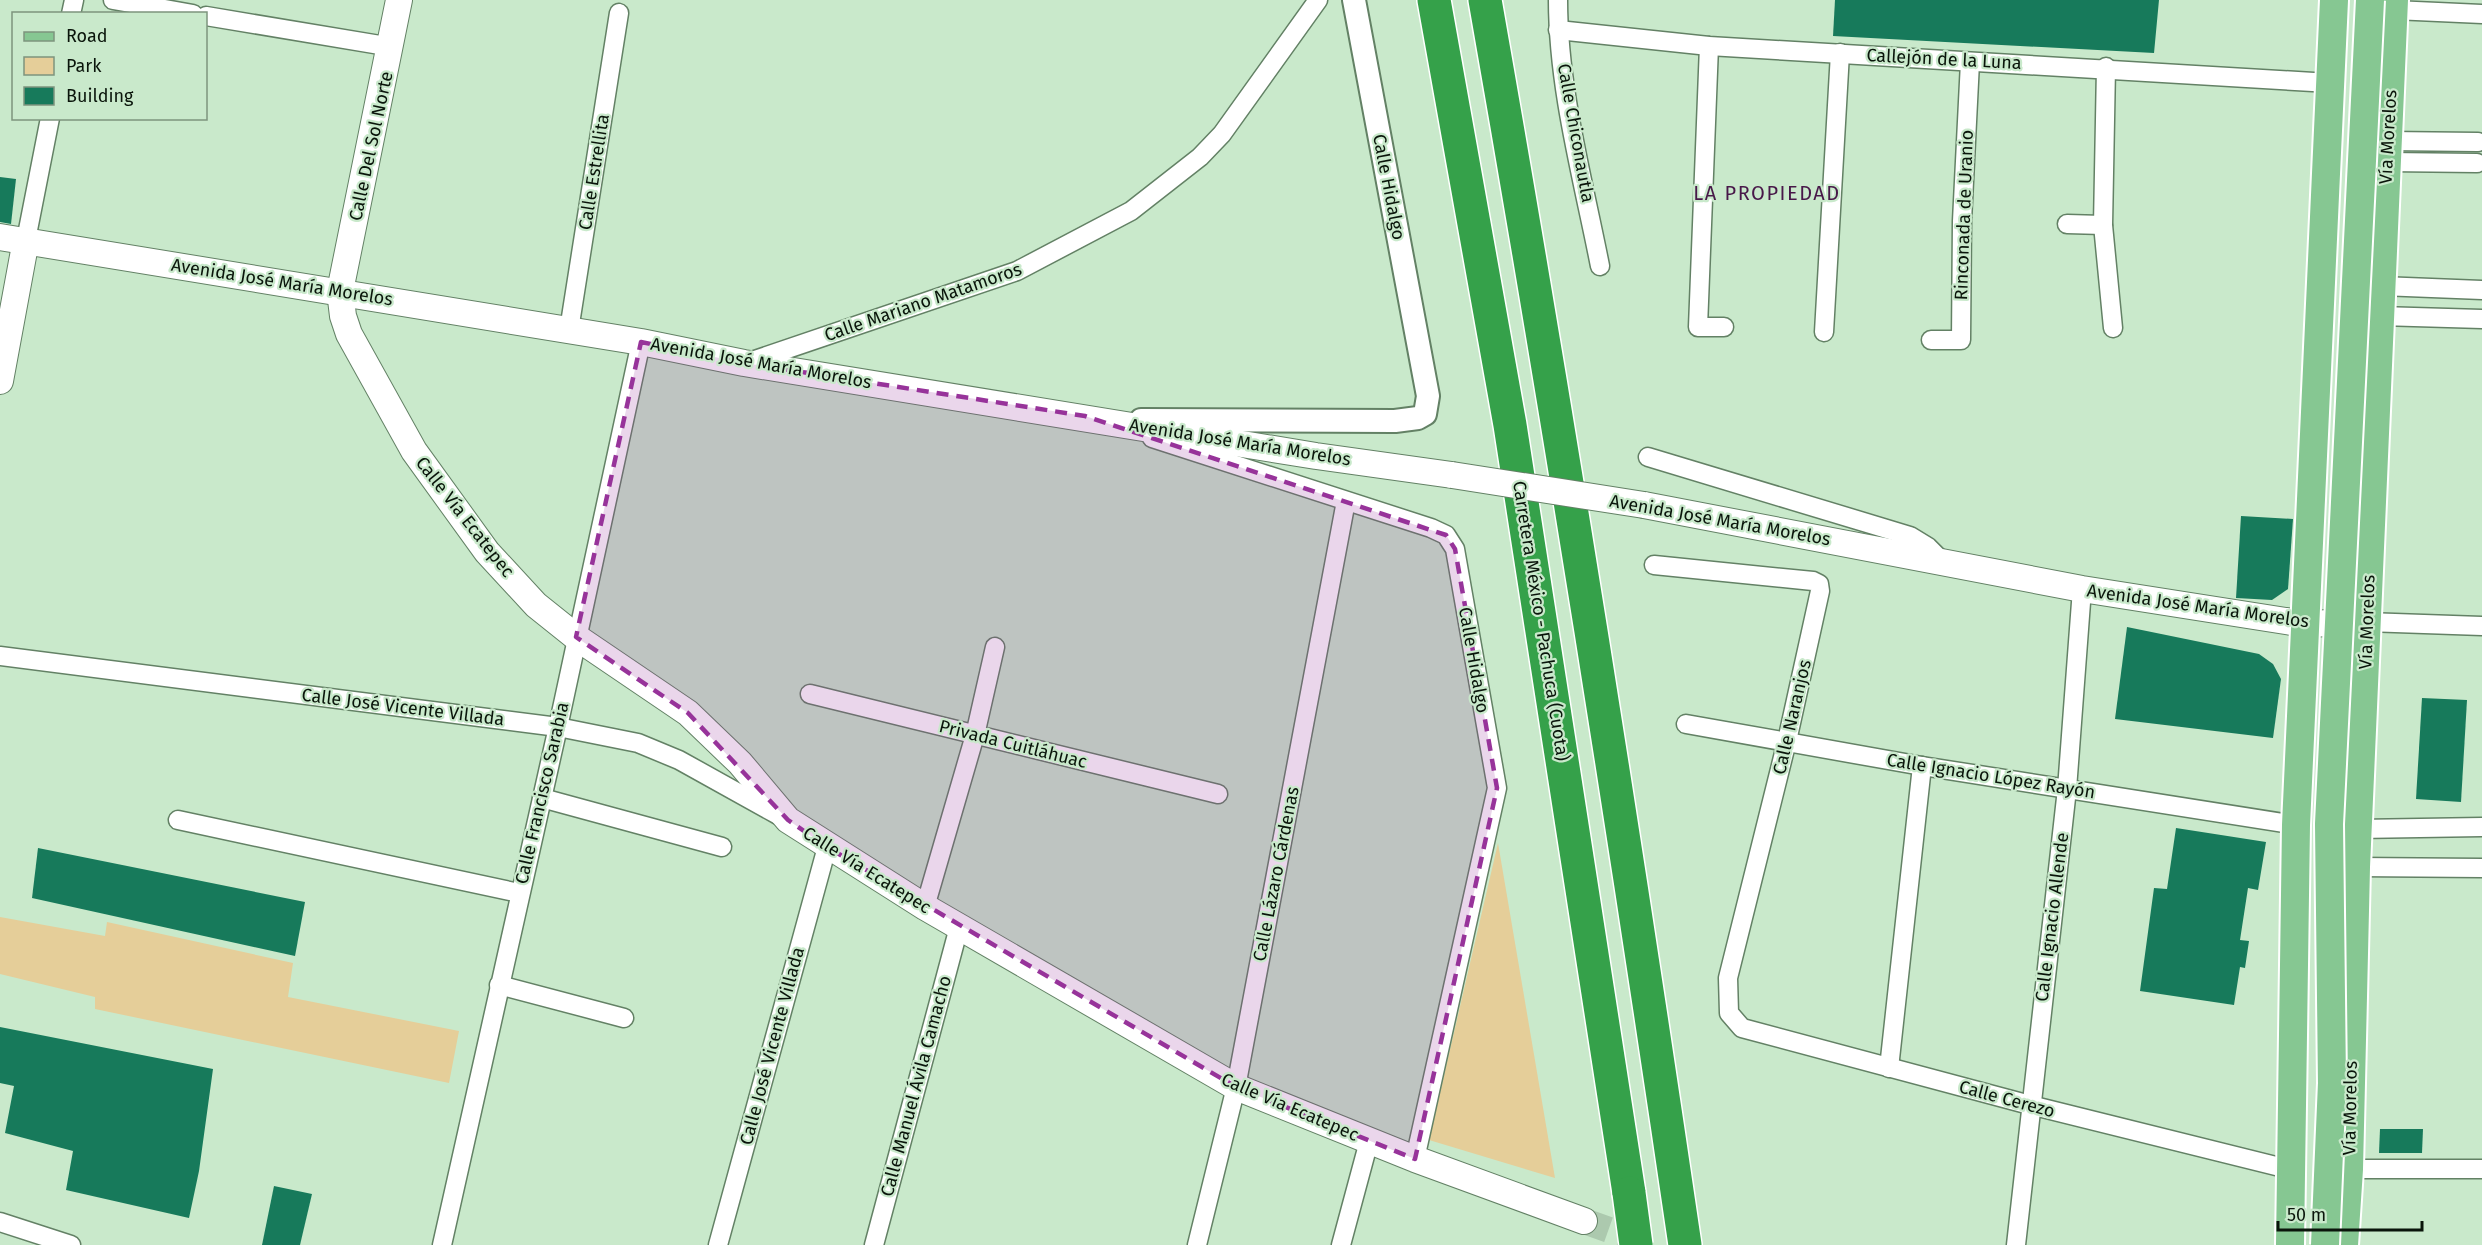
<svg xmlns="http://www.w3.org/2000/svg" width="2482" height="1245" viewBox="0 0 2482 1245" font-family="'Fira Sans',sans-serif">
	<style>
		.green { fill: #e5ce99 }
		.building { fill: #177a5b }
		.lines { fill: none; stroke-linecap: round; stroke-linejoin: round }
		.secondary-tunnel { stroke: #acc9ae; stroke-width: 26; stroke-dasharray: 26 13; stroke-linecap: butt }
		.minor-casing { stroke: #638165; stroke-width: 21 }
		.tertiary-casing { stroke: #638165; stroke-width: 26 }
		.secondary-casing { stroke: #638165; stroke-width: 28 }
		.primary-casing { stroke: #fff; stroke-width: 32 }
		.motorway-casing { stroke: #fff; stroke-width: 36 }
		.minor { stroke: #fff; stroke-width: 18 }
		.tertiary { stroke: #fff; stroke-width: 22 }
		.secondary { stroke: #fff; stroke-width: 26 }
		.primary { stroke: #86c792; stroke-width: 28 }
		.motorway { stroke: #35a14a; stroke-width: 33 }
		.secondary-bridge-casing { stroke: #638165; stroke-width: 28; stroke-linecap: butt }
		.primary-bridge-casing { stroke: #fff; stroke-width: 32; stroke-linecap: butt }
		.motorway-bridge-casing { stroke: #fff; stroke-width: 36; stroke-linecap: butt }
		.secondary-bridge { stroke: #fff; stroke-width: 26 }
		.primary-bridge { stroke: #86c792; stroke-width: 28 }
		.motorway-bridge { stroke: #35a14a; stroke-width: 33 }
		.marked { fill: #97339a; fill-opacity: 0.2; stroke: #97339a; stroke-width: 4.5; stroke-dasharray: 12 8; stroke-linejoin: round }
		.labels { text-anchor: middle; stroke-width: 4.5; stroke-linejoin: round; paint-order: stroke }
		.street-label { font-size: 18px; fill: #0a150b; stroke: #c9e9cb }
		.neighbourhood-label { font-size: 20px; letter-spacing: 1.5px; fill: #481849; stroke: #c9e9cb }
	</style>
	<rect width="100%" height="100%" fill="#c9e9cb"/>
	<g class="green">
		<polygon points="1498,843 1555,1178 1429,1140"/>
		<polygon points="0,917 105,936 107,922 293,963 288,997 459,1031 449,1083 95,1009 95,997 0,974"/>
	</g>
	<g class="building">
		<polygon points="1835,0 2159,0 2154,53 1833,36"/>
		<polygon points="0,177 16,179 11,224 0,222"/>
		<polygon points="2241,516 2293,519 2288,589 2272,600 2236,598"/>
		<polygon points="2127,627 2259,654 2273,664 2281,679 2273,738 2115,719"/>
		<polygon points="2422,698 2467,700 2461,802 2416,799"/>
		<polygon points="2176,828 2266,842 2258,890 2248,888 2240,940 2249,941 2245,968 2240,967 2234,1005 2140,991 2154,888 2167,889"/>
		<polygon points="38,848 305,902 295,956 32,898"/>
		<polygon points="0,1027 213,1069 199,1171 189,1218 66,1190 73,1151 5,1133 14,1086 0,1083"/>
		<polygon points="2380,1129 2423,1129 2422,1153 2379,1153"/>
		<polygon points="274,1186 312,1194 300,1245 262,1245"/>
	</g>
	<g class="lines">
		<polyline class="secondary-tunnel" points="1584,1221 1649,1244"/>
		<defs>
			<g id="minor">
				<polyline points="113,0 193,14"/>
				<path d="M1558 0C1558 89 1583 179 1600 266"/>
				<polyline points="2394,10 2482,14"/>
				<polyline points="71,14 74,0"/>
				<polyline points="206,16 392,47"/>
				<polyline points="1558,30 1709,46 2330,83"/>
				<polyline points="1709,46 1698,327 1724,327"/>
				<polyline points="2106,67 2103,225 2113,328"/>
				<polyline points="2388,141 2478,142"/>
				<polyline points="2387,162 2477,163"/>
				<polyline points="2067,224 2103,225"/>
				<polyline points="26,240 50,118"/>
				<polyline points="2381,286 2482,290"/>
				<polyline points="2380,316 2482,319"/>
				<polyline points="569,330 619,13"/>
				<polyline points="1824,332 1840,53"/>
				<polyline points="1931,340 1961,340 1962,221 1970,62"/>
				<polyline points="749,362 1017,271 1131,211 1200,157 1222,134 1318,0"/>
				<polyline points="1152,438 1431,528 1446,535 1455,549 1497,788 1415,1159"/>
				<polyline points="1648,457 1910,536 1928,547 1943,562"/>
				<polyline points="1654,565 1813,581 1819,584 1820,591 1787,741 1728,978 1729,1013 1742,1028 2030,1105 2292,1170"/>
				<polyline points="2366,622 2482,626"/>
				<polyline points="0,656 558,727 638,743 679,760 778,815"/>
				<polyline points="810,694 1218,794"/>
				<polyline points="1686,724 1922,766 2296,825"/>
				<polyline points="542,798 722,847"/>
				<polyline points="178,820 519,893"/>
				<polyline points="2358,829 2482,827"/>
				<polyline points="2356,867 2482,868"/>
				<polyline points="925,907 975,735 995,647"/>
				<polyline points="499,985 624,1018"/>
				<polyline points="1889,1068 1922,766"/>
				<polyline points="2349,1169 2482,1169"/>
				<polyline points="0,1222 71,1245"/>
				<polyline points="442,1245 558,727 641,342"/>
				<polyline points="718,1245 827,847"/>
				<polyline points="874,1245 959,927"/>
				<polyline points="1197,1245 1236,1087 1346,501"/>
				<polyline points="1341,1245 1369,1141"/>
				<polyline points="2016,1245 2067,789 2082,589"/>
			</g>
			<polyline id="tertiary" points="1141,420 1395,421 1418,418 1425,414 1428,396 1354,0"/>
			<g id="secondary">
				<polyline points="399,0 340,291 343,316 349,334 414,451 487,552 536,605 576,637 688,713 740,763 788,820 925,907 1236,1087 1415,1159 1584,1221"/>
				<polyline points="0,237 641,342 744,363 1316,456 1452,475"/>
				<polyline points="0,381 26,240"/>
				<polyline points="1644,505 2082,589 2305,624 2359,622"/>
			</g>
			<g id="primary">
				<polyline points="2290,1245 2296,825 2334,0"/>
				<polyline points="2344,1245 2349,1169 2356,867 2394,0"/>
			</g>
			<g id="motorway">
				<polyline points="1434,0 1510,425 1629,1193"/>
				<path d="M1485 0C1558 414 1624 829 1685 1245"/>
			</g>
		</defs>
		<use href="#minor" class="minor-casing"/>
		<use href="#tertiary" class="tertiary-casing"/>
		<use href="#secondary" class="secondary-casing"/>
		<use href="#primary" class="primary-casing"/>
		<use href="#motorway" class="motorway-casing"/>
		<use href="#minor" class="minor"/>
		<use href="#tertiary" class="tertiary"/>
		<use href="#secondary" class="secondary"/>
		<use href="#primary" class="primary"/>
		<use href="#motorway" class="motorway"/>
		<defs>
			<polyline id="secondary-bridge" points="1452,475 1644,505"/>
			<polyline id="primary-bridge" points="2325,1245 2332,1083 2329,824 2370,0"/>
			<polyline id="motorway-bridge" points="1629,1193 1636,1245"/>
		</defs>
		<use href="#secondary-bridge" class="secondary-bridge-casing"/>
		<use href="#primary-bridge" class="primary-bridge-casing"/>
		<use href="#motorway-bridge" class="motorway-bridge-casing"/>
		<use href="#secondary-bridge" class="secondary-bridge"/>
		<use href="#primary-bridge" class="primary-bridge"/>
		<use href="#motorway-bridge" class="motorway-bridge"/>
	</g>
	<path class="marked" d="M641 342 744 363 1085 416 1446 535 1455 549 1497 788 1415 1159 1236 1087 827 847 788 820 688 713 576 637Z"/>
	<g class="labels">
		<g class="street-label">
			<text transform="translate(1944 59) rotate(3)" y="6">Callejón de la Luna</text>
			<text transform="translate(1576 133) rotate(80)" y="6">Calle Chiconautla</text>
			<text transform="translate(2388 137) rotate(-87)" y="6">Vía Morelos</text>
			<text transform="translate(371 146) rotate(-78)" y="6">Calle Del Sol Norte</text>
			<text transform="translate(594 172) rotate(-81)" y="6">Calle Estrellita</text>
			<text transform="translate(1389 187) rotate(79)" y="6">Calle Hidalgo</text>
			<text transform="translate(1964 215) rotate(-88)" y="6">Rinconada de Uranio</text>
			<text transform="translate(282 282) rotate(9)" y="6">Avenida José María Morelos</text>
			<text transform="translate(923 302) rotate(-19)" y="6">Calle Mariano Matamoros</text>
			<text transform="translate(761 363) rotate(10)" y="6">Avenida José María Morelos</text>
			<text transform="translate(1240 442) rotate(9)" y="6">Avenida José María Morelos</text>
			<text transform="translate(465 517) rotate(52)" y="6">Calle Vía Ecatepec</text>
			<text transform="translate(1720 520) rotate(10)" y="6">Avenida José María Morelos</text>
			<text transform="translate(2198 606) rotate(8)" y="6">Avenida José María Morelos</text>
			<text transform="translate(1541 621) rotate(81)" y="6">Carretera México - Pachuca (Cuota)</text>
			<text transform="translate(2367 622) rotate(-88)" y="6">Vía Morelos</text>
			<text transform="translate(1474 660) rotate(80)" y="6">Calle Hidalgo</text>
			<text transform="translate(403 707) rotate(7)" y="6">Calle José Vicente Villada</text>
			<text transform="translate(1792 717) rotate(-77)" y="6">Calle Naranjos</text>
			<text transform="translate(1013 744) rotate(14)" y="6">Privada Cuitláhuac</text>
			<text transform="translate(1991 776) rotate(9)" y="6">Calle Ignacio López Rayón</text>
			<text transform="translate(542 793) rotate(-77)" y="6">Calle Francisco Sarabia</text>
			<text transform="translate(867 870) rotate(32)" y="6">Calle Vía Ecatepec</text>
			<text transform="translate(1276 874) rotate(-79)" y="6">Calle Lázaro Cárdenas</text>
			<text transform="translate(2052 917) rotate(-83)" y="6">Calle Ignacio Allende</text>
			<text transform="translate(772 1046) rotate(-75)" y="6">Calle José Vicente Villada</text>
			<text transform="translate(916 1086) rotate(-75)" y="6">Calle Manuel Ávila Camacho</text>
			<text transform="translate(2007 1099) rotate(15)" y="6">Calle Cerezo</text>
			<text transform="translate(1290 1107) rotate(23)" y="6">Calle Vía Ecatepec</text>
			<text transform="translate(2350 1108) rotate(-89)" y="6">Vía Morelos</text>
		</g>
		<g class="neighbourhood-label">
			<text x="1767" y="200">LA PROPIEDAD</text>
		</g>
	</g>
	<rect x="12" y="12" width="195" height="108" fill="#c9e9cb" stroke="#7d947e" stroke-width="1.5"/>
	<rect x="24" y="32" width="30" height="9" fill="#86c792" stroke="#7d947e" stroke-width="1.5"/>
	<text x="66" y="42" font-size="18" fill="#0a150b">Road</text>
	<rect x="24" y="57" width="30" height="18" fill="#e5ce99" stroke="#7d947e" stroke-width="1.5"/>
	<text x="66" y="72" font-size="18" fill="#0a150b">Park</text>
	<rect x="24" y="87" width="30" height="18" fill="#177a5b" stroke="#7d947e" stroke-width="1.5"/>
	<text x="66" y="102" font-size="18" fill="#0a150b">Building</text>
	<path d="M2278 1221v9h144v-9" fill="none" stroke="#0a150b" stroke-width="3"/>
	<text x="2287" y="1221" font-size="18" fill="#0a150b" stroke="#c9e9cb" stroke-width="4.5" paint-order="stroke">50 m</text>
</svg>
